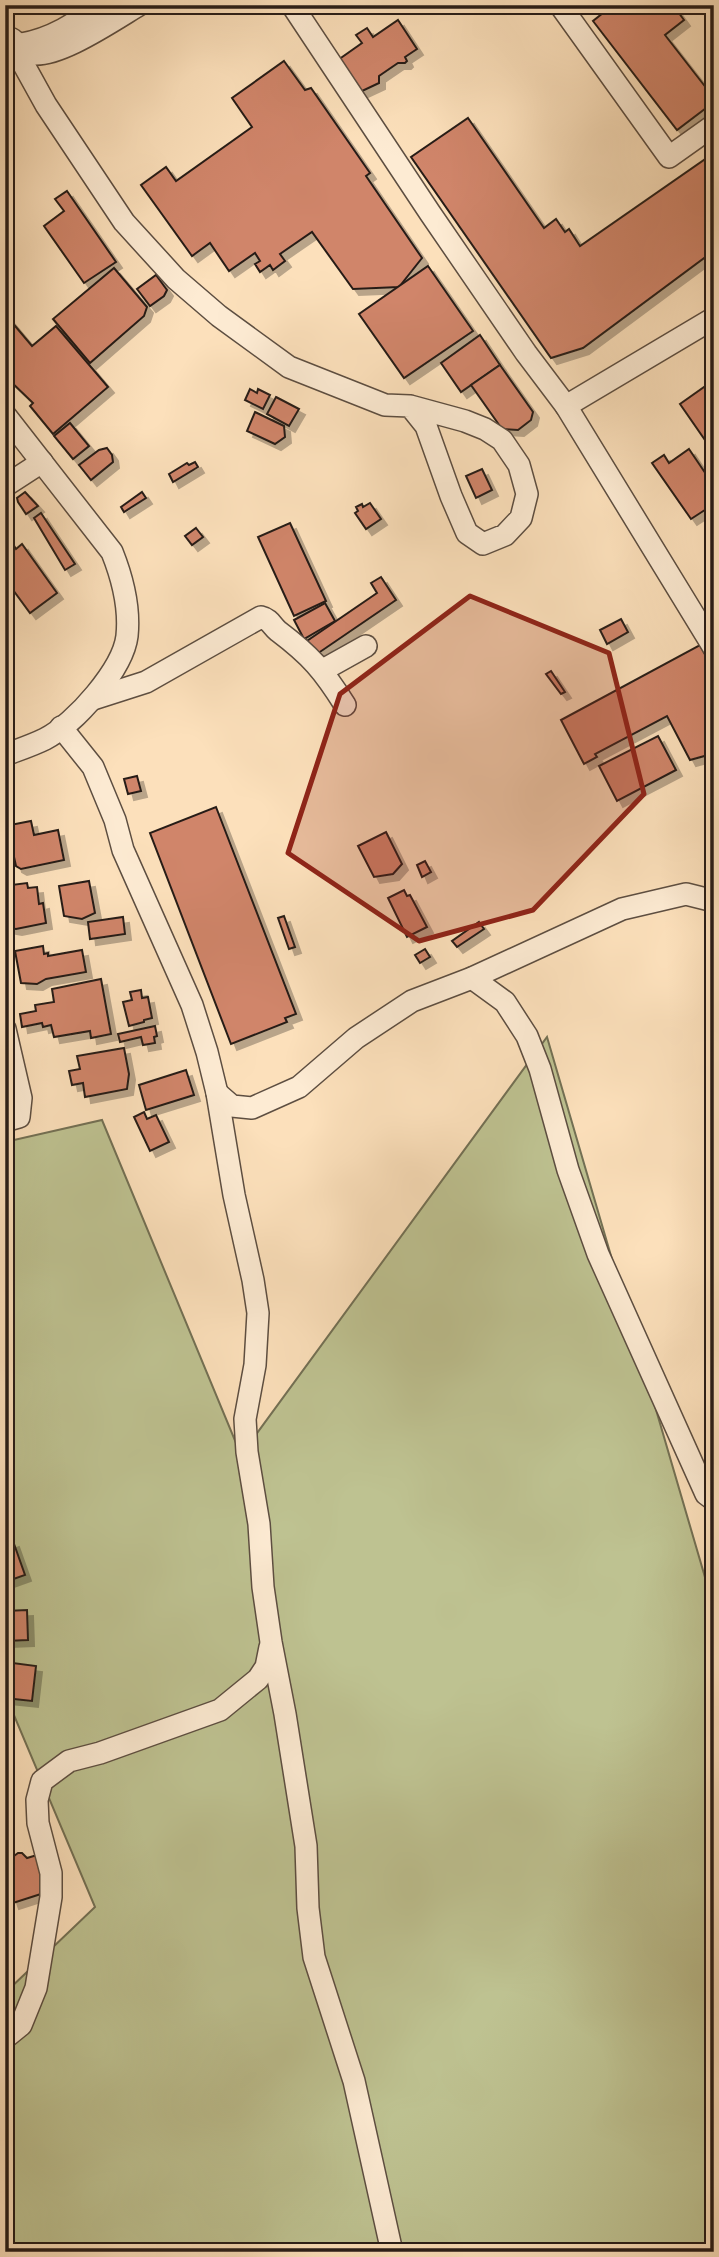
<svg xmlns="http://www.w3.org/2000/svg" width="719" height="2257" viewBox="0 0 719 2257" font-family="'Old Standard TT',serif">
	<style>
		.green { fill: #bec291; stroke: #737054; stroke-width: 2 }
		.building { fill: #d0856b; stroke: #281d18; stroke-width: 2; filter: url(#shadow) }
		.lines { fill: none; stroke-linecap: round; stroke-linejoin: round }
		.minor-casing { stroke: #5d4e41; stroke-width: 24 }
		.minor { stroke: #fdebd3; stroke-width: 21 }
		.marked { fill: #8f2418; fill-opacity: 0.2; stroke: #8f2418; stroke-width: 5; stroke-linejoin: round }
	</style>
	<defs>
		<filter id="shadow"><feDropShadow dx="6" dy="6" stdDeviation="0" flood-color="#0004"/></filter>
	</defs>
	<rect width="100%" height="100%" fill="#fce0bb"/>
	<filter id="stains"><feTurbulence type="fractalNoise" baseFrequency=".00286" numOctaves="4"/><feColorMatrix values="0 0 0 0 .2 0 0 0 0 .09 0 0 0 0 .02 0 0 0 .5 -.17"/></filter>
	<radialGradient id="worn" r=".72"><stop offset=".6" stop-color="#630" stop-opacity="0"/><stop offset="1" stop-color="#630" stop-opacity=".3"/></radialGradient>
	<polygon class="green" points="547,1037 714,1608 714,2252 5,2252 5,1993 95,1907 5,1694 5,1142 102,1120 241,1455"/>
	<g class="building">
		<polygon points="613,5 673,5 684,20 665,35 714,98 714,102 677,130 593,21"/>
		<polygon points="398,20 417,49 405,57 407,61 405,63 398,63 379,76 379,83 360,92 338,60 362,43 356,35 367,28 373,37"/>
		<polygon points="284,61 305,90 311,88 370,173 366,176 422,258 399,287 353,289 312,232 280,254 285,261 273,270 270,265 260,272 255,264 260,261 255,253 229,271 210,243 192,256 141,185 166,167 176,181 252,127 232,98"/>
		<polygon points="468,118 544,228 556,219 565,232 569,229 580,246 714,153 714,257 711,253 583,348 551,358 411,157"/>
		<polygon points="67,191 116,262 84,283 44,226 64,211 55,199"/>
		<polygon points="428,266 473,331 404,378 359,314"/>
		<polygon points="114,268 147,307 144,316 90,363 53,319"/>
		<polygon points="156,275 167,290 164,296 150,306 137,289"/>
		<polygon points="5,314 32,346 56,326 108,387 53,434 30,406 33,403 5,376"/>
		<polygon points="480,335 500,365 461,392 441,363"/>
		<polygon points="500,365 533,412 531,420 518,430 502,429 471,385"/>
		<polygon points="714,380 714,453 680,404"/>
		<polygon points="250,389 257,393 258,389 270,395 263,409 245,400"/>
		<polygon points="276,397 299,409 289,426 267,414"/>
		<polygon points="255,412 284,426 285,437 275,444 247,431"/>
		<polygon points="70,423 89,446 73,459 54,436"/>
		<polygon points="107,448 112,455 113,462 91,480 79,465 99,450"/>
		<polygon points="689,449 714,486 706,492 714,504 691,519 652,463 664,455 669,463"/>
		<polygon points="195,462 198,467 173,482 169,474 187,463 189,465"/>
		<polygon points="482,469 492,490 476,498 466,476"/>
		<polygon points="25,492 38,506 26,514 18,502 17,498"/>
		<polygon points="142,492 146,498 124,512 121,507"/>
		<polygon points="370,503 381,519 366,529 355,513 358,511 356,507 362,504 363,507"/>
		<polygon points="41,513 75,564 65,570 34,518"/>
		<polygon points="290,523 326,601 294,616 258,537"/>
		<polygon points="196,528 203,537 192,545 185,536"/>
		<polygon points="13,544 16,549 22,544 57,593 30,613 5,579 5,550"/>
		<polygon points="381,577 396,600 314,656 304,643 377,593 371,583"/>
		<polygon points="325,603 335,621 304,639 294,620"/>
		<polygon points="621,619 628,632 607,644 600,630"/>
		<polygon points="700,645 714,671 714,751 708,755 690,760 667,716 595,754 597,757 584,764 561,720"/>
		<polygon points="551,671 565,692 561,694 546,674"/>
		<polygon points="658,736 676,770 617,801 599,766"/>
		<polygon points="137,776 141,791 128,794 124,779"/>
		<polygon points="216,807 296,1014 285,1018 287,1022 231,1044 150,833"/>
		<polygon points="31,821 34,835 58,830 64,860 21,869 16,866 14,857 5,859 5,826"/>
		<polygon points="386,832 402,864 393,874 374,877 358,846"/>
		<polygon points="425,861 431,872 422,877 417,865"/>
		<polygon points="89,881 95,913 82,919 64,916 59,886"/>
		<polygon points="27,883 28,888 37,887 39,904 43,903 46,923 16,929 10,928 5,894 12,893 11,885"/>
		<polygon points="404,890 407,896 410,895 427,927 407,937 388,898"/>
		<polygon points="284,916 295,947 289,949 278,918"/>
		<polygon points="123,917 125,934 90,939 88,922"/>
		<polygon points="479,922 484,929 457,947 452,941"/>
		<polygon points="43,946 44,954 48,953 48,956 82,950 86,972 46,979 37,984 21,983 15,951"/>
		<polygon points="425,949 430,957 420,963 415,955"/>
		<polygon points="101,979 111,1034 91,1038 90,1031 54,1037 51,1025 43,1027 42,1023 22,1027 20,1014 36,1011 35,1005 54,1002 52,989"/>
		<polygon points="141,990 142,998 148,997 152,1018 144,1020 144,1022 129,1026 123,1002 132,1000 130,992"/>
		<polygon points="155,1026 157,1036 154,1037 155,1043 143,1045 141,1037 120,1042 118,1034"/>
		<polygon points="124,1048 129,1074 127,1089 85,1097 83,1083 72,1085 69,1071 80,1069 77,1056"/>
		<polygon points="186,1070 194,1095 146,1110 139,1085"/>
		<polygon points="144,1112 147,1119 156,1115 169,1142 150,1151 134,1117"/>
		<polygon points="13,1541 25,1575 5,1582 5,1544"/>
		<polygon points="27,1610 28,1640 5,1641 5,1611"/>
		<polygon points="5,1662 36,1666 32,1701 5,1698"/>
		<polygon points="18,1853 22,1853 27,1858 37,1855 47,1892 13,1903 5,1879 5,1867 12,1865 10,1859"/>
	</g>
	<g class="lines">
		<defs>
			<g id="minor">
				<polyline points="292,5 430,213 526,353 566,406 714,648"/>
				<polyline points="560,5 669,157 714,125"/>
				<polyline points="9,38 46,105 124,222 176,279 219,316 289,367 385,405 410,406 465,421 485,429 502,440 519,465 527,494 521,518 505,535 483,544 467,533 451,496 426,426 410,406"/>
				<path d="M12 39C17 43 23 50 29 53 53 62 117 18 139 5"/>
				<path d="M21 44C52 39 75 23 101 5"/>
				<polyline points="566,406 714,318"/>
				<path d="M5 415 112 552C122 577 130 607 127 636 123 669 75 724 45 739 33 745 18 750 5 755"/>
				<polyline points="5,486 42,462"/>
				<polyline points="323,670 366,646"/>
				<path d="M93 699 146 682 261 617C270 619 272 626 278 631 311 656 323 670 345 705"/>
				<polyline points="61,727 93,767 115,820 123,850 192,1005 207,1052 217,1093 234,1195 253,1280 258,1313 255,1365 245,1419 247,1452 259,1524 263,1587 271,1642 285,1714 306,1846 308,1908 314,1957 354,2081 392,2252"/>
				<polyline points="472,978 505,1002 527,1036 540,1069 568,1170 598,1254 706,1494 714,1500"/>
				<polyline points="5,1029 21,1098 19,1117 5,1121"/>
				<polyline points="217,1093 232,1106 252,1108 299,1087 356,1038 412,1001 472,978 622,909 686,894 714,901"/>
				<polyline points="5,2038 21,2025 36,1988 51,1897 51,1873 38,1823 37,1800 42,1781 69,1761 100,1753 220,1710 258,1679 266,1667 270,1647"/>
			</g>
		</defs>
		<use href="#minor" class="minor-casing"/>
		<use href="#minor" class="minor"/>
	</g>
	<path class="marked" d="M470 596 609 653 644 794 533 910 419 941 288 853 340 694Z"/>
	<rect width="719" height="2257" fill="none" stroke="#fce0bb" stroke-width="28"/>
	<rect x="7" y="7" width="705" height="2243" fill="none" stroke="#281d18" stroke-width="3.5"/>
	<rect x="14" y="14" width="691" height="2229" fill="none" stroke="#281d18" stroke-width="2"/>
	<rect width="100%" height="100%" filter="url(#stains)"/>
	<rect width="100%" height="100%" fill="url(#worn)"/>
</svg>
